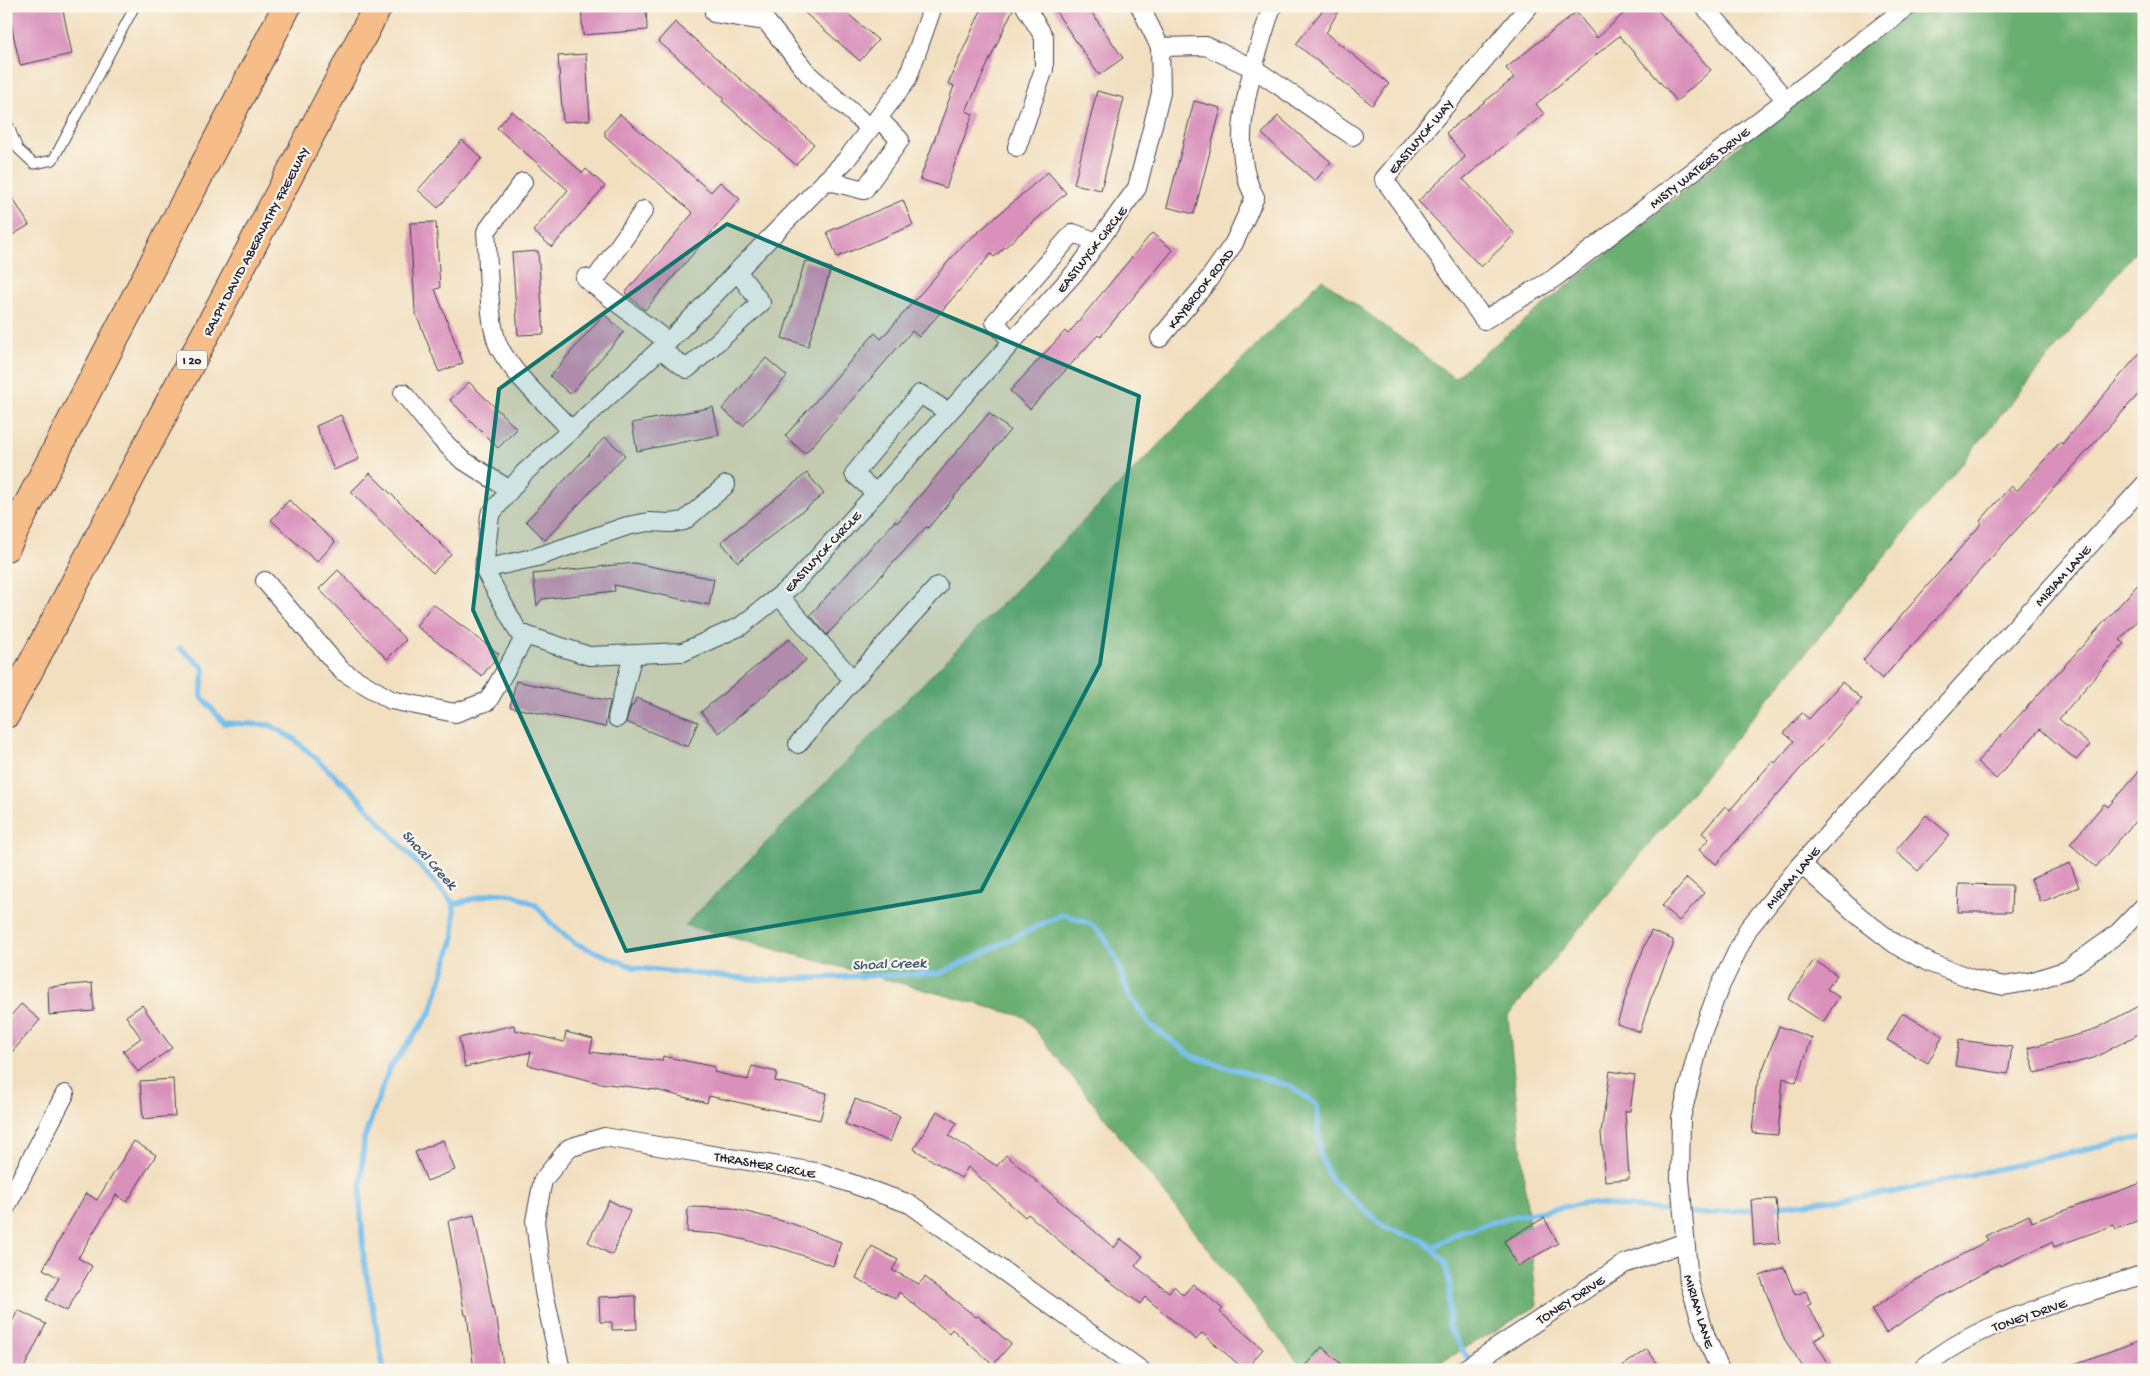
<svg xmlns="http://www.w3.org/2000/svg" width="2150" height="1376" viewBox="0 0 2150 1376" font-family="'Gochi Hand',sans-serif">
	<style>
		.forest { fill: #6aae72; stroke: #466856 }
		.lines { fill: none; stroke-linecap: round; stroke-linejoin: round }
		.stream { stroke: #73bdec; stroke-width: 5.5 }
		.building { fill: #d990bb }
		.service-casing { stroke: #413e4f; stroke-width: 11 }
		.minor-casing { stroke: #413e4f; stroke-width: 20 }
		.motorway-casing { stroke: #413e4f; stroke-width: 30 }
		.service { stroke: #fff; stroke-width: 9 }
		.minor { stroke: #fff; stroke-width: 18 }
		.motorway { stroke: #f7bd88; stroke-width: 28 }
		.marked { fill: #0f766e; fill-opacity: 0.2; stroke: #0f766e; stroke-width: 4; stroke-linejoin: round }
		.labels { text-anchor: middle; stroke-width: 4.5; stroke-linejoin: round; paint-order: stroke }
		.shield { fill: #fbf7ec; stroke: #636270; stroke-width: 1 }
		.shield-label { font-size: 12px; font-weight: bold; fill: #22223b }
		.street-label { font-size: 14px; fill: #22223b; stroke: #fbf7ec }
		.water-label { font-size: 15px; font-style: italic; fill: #3e5879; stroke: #fbf7ec }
	</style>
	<rect width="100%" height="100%" fill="#fbf7ec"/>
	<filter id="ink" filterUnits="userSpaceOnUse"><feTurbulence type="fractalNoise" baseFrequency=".02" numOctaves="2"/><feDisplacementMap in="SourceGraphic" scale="10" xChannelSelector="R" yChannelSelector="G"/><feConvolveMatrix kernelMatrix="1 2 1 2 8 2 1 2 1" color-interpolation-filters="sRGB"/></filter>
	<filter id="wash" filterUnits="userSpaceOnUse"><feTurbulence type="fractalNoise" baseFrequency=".0096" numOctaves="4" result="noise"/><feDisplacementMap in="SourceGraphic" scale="20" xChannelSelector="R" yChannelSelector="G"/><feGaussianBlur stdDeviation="1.12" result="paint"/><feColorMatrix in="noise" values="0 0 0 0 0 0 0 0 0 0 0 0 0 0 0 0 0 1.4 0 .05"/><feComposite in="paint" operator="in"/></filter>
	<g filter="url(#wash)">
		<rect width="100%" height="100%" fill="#f2dfc0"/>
		<polygon class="forest" points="1916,6 2144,6 2144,241 1508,1016 1537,1306 1428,1370 1304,1370 1025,1017 685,925 1322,279 1454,378 1777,115"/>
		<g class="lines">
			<g class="stream">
				<polyline points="180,648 204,668 201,696 224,723 270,725 294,739 354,793 454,904"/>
				<polyline points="454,904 495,893 514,895 536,905 551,923 574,943 636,968 762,980 941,973 1063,914 1091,924 1103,935 1116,958 1129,995 1150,1025 1194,1057 1290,1086 1317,1105 1320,1155 1332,1181 1386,1228 1424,1240 1445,1262 1450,1284 1449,1328 1470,1362"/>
				<polyline points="1770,1207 1890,1193 2144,1136"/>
				<polyline points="1432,1248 1460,1232 1503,1219 1585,1203 1707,1214 1759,1208"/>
				<polyline points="384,1370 364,1261 360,1200 364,1139 389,1069 431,1012 454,937 454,904"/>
			</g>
		</g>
		<g id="blocks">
			<g class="building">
				<polygon points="7,6 62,6 72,54 20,65"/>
				<polygon points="611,6 646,6 647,30 583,35 581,8"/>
				<polygon points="797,6 839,6 878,40 860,61"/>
				<polygon points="983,6 1014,7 966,111 973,114 946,188 920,179 954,86 948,83"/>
				<polygon points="1052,6 1087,6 1123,58 1099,75"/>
				<polygon points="1326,6 1341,6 1326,33 1389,84 1372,105 1296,44"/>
				<polygon points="1632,6 1654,6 1711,70 1677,101 1619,36 1536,104 1544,114 1463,179 1515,234 1481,267 1418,201 1465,157 1446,133 1514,78 1506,68 1576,12 1597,38"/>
				<polygon points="675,22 814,144 796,165 722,101 724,98 658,41"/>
				<polygon points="586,54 590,120 563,122 558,56"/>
				<polygon points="1097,91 1124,98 1101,190 1074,184"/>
				<polygon points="1194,101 1221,108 1194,214 1167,207"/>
				<polygon points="512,111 583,173 586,169 605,186 552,247 533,231 568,190 497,128"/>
				<polygon points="620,114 711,192 720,182 740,199 645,310 625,293 693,213 605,136 605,131"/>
				<polygon points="1278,116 1331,162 1315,181 1262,134"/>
				<polygon points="462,140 482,158 438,208 418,190"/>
				<polygon points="1048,172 1066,193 994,257 991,254 919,337 912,331 805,454 785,436 875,333 881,339 962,246"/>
				<polygon points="6,187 29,225 6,239"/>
				<polygon points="903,200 913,225 837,257 827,232"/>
				<polygon points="436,222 440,288 435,289 463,363 439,372 415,311 410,223"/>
				<polygon points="1152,233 1173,250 1100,337 1098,335 1030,409 1010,391 1065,331 1068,334"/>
				<polygon points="538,251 544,334 518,335 512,253"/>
				<polygon points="805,261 831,268 808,346 782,338"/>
				<polygon points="604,314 624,332 570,394 550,376"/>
				<polygon points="2144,348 2144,388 1882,679 1863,660 1982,523 1980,521 2011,486 2017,491 2060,442 2062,444"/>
				<polygon points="766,358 787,376 743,426 722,409"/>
				<polygon points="469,382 517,429 498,448 450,400"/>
				<polygon points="713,407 719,435 637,451 632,423"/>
				<polygon points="989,413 1010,430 928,528 926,527 827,635 810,615 895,521 897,523"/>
				<polygon points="341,415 359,459 334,470 316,426"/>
				<polygon points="605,437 625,455 545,540 526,521"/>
				<polygon points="370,473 451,554 433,573 351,492"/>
				<polygon points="807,473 824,494 738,562 721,542"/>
				<polygon points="289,500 335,542 317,562 271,520"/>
				<polygon points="634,563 714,579 709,605 614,585 615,591 542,599 537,606 533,574"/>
				<polygon points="338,570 406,640 387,659 319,589"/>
				<polygon points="2144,578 2144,613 2120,640 2124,643 2059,719 2090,745 2076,760 2040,729 1996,779 1977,762"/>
				<polygon points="433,604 499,654 482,676 416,626"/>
				<polygon points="789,639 806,660 719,733 701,712"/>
				<polygon points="516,681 610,701 605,727 510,707"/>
				<polygon points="1842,682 1862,699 1716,864 1699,850 1709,839 1702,833 1725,806 1730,810 1773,761 1775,763 1794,741 1784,733 1802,713 1809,719"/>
				<polygon points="637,698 698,722 688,747 626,722 631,706 633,706"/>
				<polygon points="2144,765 2144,825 2137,819 2096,867 2070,844 2104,804 2108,807"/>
				<polygon points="1926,815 1950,835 1918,871 1895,851"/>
				<polygon points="2070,863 2079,887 2041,902 2031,879"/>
				<polygon points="1687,878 1704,893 1679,921 1662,906"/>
				<polygon points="1959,884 2012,885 2011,912 1958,912"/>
				<polygon points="1651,931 1673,940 1673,946 1651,998 1640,1032 1617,1024 1633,974"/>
				<polygon points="1814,960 1837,975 1827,989 1839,997 1823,1022 1788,999"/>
				<polygon points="92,983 94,1011 49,1015 48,987"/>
				<polygon points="2144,1003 2144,1031 2094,1058 2035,1073 2028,1048 2092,1031"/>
				<polygon points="21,1004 40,1020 6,1059 6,1021"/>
				<polygon points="142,1005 172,1048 138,1072 123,1051 141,1038 126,1016"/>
				<polygon points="1902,1013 1943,1036 1928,1063 1887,1040"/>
				<polygon points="514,1025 515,1030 564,1042 566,1032 593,1039 590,1052 662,1061 663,1056 715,1067 714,1072 748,1080 752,1066 777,1072 775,1081 827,1093 820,1120 709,1096 707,1103 656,1090 600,1083 528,1065 531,1052 465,1067 459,1038"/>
				<polygon points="1779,1026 1812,1038 1796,1083 1783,1078 1778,1135 1752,1133 1756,1088"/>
				<polygon points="1959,1040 2012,1047 2008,1074 1955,1066"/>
				<polygon points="1610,1071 1635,1075 1630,1111 1625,1111 1629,1179 1605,1181 1601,1133"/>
				<polygon points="173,1079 175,1116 143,1119 140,1081"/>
				<polygon points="855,1099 900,1116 890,1142 845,1124"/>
				<polygon points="937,1111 957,1123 949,1136 997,1166 1006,1155 1114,1248 1121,1239 1143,1256 1135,1266 1169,1292 1174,1286 1183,1295 1193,1284 1223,1309 1220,1312 1263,1349 1245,1370 1202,1333 1196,1340 1145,1297 1140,1304 1079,1258 1028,1214 1025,1217 968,1167 961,1178 914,1149"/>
				<polygon points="443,1140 455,1170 427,1181 415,1152"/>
				<polygon points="134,1141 156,1155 127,1202 116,1195 78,1258 92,1266 67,1311 46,1300 59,1278 43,1269 86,1193 97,1200"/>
				<polygon points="2144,1182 2144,1218 2116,1229 2114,1225 2054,1247 2052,1242 2000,1266 1999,1264 1936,1300 1886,1333 1871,1310 1911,1283 1988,1240 1985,1236 2029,1215 2032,1222"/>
				<polygon points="1776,1199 1780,1243 1754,1245 1751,1200"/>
				<polygon points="609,1200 630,1211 612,1255 588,1242"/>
				<polygon points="688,1207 731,1208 790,1223 841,1242 833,1266 787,1250 720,1234 687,1232"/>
				<polygon points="474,1215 495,1318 497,1318 503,1367 481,1370 474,1370 467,1315 465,1315 448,1221"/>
				<polygon points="1544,1218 1558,1243 1518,1266 1504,1241"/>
				<polygon points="872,1246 898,1260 892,1270 919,1284 925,1277 976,1317 978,1316 1011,1344 993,1365 952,1329 949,1333 899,1292 896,1299 856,1278"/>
				<polygon points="1784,1267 1795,1295 1806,1291 1811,1304 1807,1306 1825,1333 1814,1340 1829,1364 1821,1370 1805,1370 1783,1337 1760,1276"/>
				<polygon points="636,1296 637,1329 612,1330 612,1322 600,1322 599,1297"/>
				<polygon points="18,1310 46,1324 23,1370 6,1370 6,1334"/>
				<polygon points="2144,1339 2144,1370 2063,1370 2063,1368"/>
				<polygon points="1322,1347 1348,1370 1301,1370"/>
				<polygon points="1647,1349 1662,1370 1617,1370"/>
			</g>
		</g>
	</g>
	<g filter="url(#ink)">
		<use href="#blocks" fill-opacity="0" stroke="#413e4f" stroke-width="1"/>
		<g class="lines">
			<defs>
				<polyline id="service" points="6,119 18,149 34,164 53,160 135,6"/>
				<g id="minor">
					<polyline points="933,6 907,80 846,160 668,342 524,473 490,515 484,569 519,633 589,656 683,652 741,626 794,584 1078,269 1137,188 1161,93 1160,47 1140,6"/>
					<polyline points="1529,6 1384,179 1484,320 1553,279 1908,6"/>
					<polyline points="1704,6 1786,100"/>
					<polyline points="714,13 766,21 809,75 870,128"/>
					<polyline points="1160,47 1206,46 1253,68 1353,136"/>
					<polyline points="1017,147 1044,69 1044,37 1025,6"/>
					<polyline points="826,180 864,190 900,140 878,118"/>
					<path d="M523 182 486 232C489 260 487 326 500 349 518 380 547 404 571 430"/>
					<polyline points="585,278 668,342"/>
					<polyline points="592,284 644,210"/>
					<path d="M1160 338 1204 286 1234 243 1255 197C1224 144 1255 61 1272 6"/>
					<polyline points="1012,342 995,322 1073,233 1097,242"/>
					<polyline points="660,349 687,369 761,303 737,271"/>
					<polyline points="403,393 441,439 461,459 510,490"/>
					<polyline points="876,493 854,474 920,394 948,412"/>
					<polyline points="484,569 537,557 627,526 649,522 671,523 684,521 726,485"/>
					<polyline points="265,581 342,671 391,700 455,713 488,701 526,635"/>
					<polyline points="779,596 853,680 798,744"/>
					<polyline points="853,680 938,586"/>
					<polyline points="617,718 633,654"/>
					<polyline points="1801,864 1860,917 1895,944 1930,963 1973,979 2004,986 2033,981 2067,970 2117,934 2144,906"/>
					<polyline points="6,1207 65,1094"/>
					<polyline points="561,1370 544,1292 535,1221 543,1180 569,1148 604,1137 821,1173 910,1204 1141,1370"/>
					<polyline points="1463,1370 1624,1264 1683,1243"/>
					<polyline points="1720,1370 1706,1337 1689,1282 1680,1179 1681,1118 1702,1033 1718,991 1748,929 1801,864 2144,485"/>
					<path d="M1921 1370C1977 1320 2073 1299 2144 1274"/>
				</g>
				<g id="motorway">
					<polyline points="6,547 287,6"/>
					<polyline points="6,714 378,6"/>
				</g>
			</defs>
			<use href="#service" class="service-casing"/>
			<use href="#minor" class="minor-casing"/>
			<use href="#motorway" class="motorway-casing"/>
			<use href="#service" class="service"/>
			<use href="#minor" class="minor"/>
			<use href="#motorway" class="motorway"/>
		</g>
	</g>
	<path class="marked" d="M727 224 1139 396 1100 664 981 891 626 951 473 610 499 389Z"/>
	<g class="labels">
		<rect class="shield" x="177" y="350.5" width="30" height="19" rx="4"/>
		<g class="shield-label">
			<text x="192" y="364">I 20</text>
		</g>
		<g class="street-label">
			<text transform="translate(1420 136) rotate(-50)" y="5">EASTWYCK WAY</text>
			<text transform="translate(1699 167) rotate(-38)" y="5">MISTY WATERS DRIVE</text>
			<text transform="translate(255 241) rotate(-62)" y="5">RALPH DAVID ABERNATHY FREEWAY</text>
			<text transform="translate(1091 249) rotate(-52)" y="5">EASTWYCK CIRCLE</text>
			<text transform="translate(1200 288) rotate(-52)" y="5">KAYBROOK ROAD</text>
			<text transform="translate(822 551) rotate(-47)" y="5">EASTWYCK CIRCLE</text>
			<text transform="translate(2062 575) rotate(-48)" y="5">MIRIAM LANE</text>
			<text transform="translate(1792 877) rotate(-50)" y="5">MIRIAM LANE</text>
			<text transform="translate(765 1164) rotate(10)" y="5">THRASHER CIRCLE</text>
			<text transform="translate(1570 1299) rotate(-33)" y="5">TONEY DRIVE</text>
			<text transform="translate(1700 1311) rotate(73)" y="5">MIRIAM LANE</text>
			<text transform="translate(2029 1314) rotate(-19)" y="5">TONEY DRIVE</text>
		</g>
		<g class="water-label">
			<text transform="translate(430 859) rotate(48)" y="5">Shoal Creek</text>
			<text transform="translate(889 963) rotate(-2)" y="5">Shoal Creek</text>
		</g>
	</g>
	<rect width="2150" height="1376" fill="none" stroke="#fbf7ec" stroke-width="25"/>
</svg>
